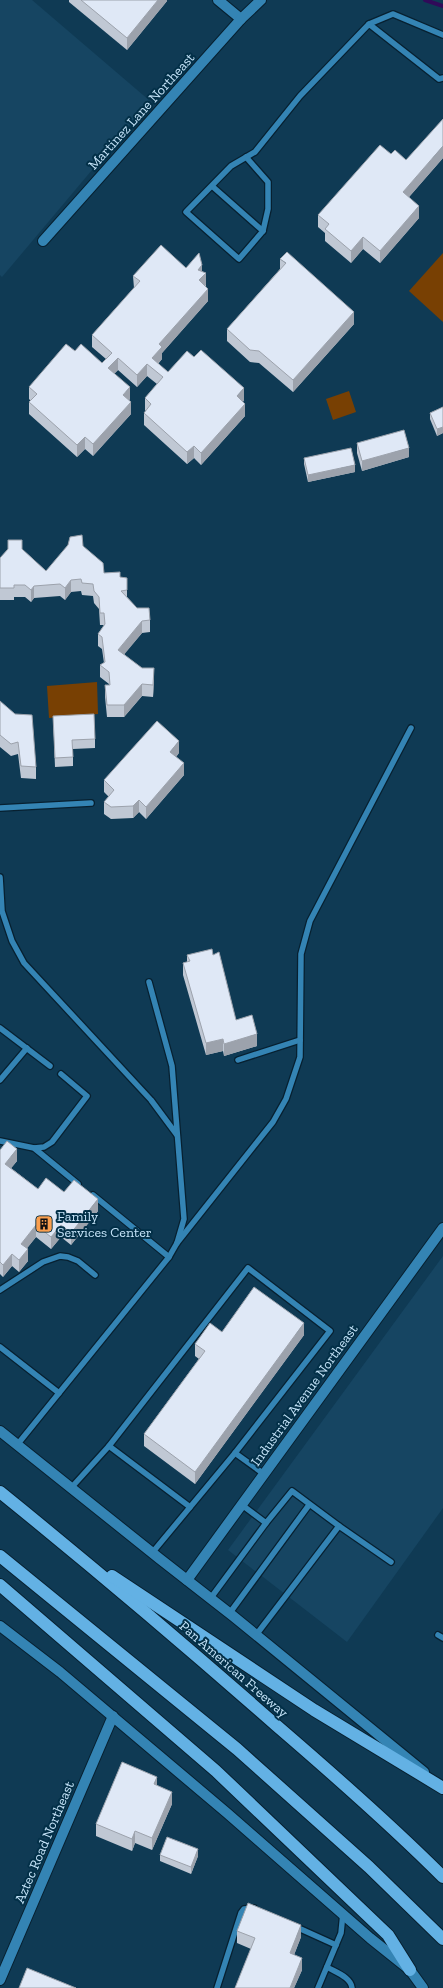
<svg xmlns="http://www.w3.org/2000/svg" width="443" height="1988" viewBox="0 0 443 1988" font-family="'Zilla Slab',serif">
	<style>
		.built { fill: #164562 }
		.green { fill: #784003 }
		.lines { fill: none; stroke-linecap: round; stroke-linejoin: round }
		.stream { stroke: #300a59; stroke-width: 4 }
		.lane-casing { stroke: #072030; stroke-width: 8 }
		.street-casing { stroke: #072030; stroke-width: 12 }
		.secondary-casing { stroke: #072030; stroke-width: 12 }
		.highway-casing { stroke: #072030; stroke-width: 14 }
		.lane { stroke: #3484b4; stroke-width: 5.5 }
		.street { stroke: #3484b4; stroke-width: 10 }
		.secondary { stroke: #3484b4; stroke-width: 10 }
		.highway { stroke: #63b1e4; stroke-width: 12 }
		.wall { fill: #c0c8d4 }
		.shaded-wall { fill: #9ca2ac }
		.building { fill: #dfe8f6; stroke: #9ca2ac }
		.labels { text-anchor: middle; stroke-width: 4; stroke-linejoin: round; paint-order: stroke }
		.street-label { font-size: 14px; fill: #c7e5fa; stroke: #033048 }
		.poi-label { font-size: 14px; fill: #c7e5fa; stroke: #033048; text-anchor: start }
	</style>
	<rect width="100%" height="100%" fill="#0f3a54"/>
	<g class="built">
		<polygon points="0,0 32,0 150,101 2,277 0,275"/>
		<polygon points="443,1256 443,1508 347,1642 228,1550"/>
	</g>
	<g class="green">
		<polygon points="443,253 443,322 409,291"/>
		<polygon points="349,391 356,412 333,420 326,399"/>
		<polygon points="97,682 98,714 49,718 47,686"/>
	</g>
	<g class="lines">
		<polyline class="stream" points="425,0 443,6"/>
		<defs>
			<g id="lane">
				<polyline points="369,24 393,14 443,35"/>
				<polyline points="246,157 268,182 268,209 263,231"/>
				<polyline points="212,186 263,231 239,259 186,212 231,166 255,152 300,96 369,24 439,79 443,78"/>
				<polyline points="0,808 91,803"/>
				<polyline points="0,877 2,911 12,941 24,963 151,1100 177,1135"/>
				<polyline points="0,1028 50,1066"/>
				<polyline points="238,1060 300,1040"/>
				<polyline points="0,1080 27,1048"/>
				<polyline points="0,1141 34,1148 78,1184"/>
				<polyline points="34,1148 44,1147 52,1142 87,1096 61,1074"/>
				<polyline points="93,1195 169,1257"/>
				<polyline points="177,1243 273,1122 286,1099 300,1057 301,954 310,921 411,728"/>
				<polyline points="0,1290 43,1262 60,1256 68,1257 78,1261 95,1275"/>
				<polyline points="0,1347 59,1393"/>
				<polyline points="17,1445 169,1257 177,1243 184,1219 172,1066 149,982"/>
				<polyline points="109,1446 248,1268 330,1331 235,1453"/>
				<polyline points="71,1488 109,1446 190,1507"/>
				<polyline points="242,1505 266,1523 292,1491 339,1526 256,1635"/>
				<polyline points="339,1526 391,1562"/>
				<polyline points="152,1553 235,1453 264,1474"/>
				<polyline points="210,1599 266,1523"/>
				<polyline points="229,1614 309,1505"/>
				<polyline points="438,1635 443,1638"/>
				<polyline points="294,1926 336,1945"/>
				<path d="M327 1967C335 1972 351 1977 352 1988"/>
				<polyline points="217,1988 241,1913 244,1909 254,1908"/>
				<polyline points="318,1988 341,1933 343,1913"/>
			</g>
			<g id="street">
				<polyline points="218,0 241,19"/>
				<polyline points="43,241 241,19 261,0"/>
				<polyline points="187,1580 443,1228"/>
				<polyline points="0,1980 113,1716"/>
			</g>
			<g id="secondary">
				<polyline points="0,1431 160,1559 233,1616 424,1772"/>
				<polyline points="0,1626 60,1672 227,1813 370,1938 410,1970 423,1988"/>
			</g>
			<g id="highway">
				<path d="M0 1492C94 1568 186 1646 277 1726 334 1775 390 1824 443 1877"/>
				<polyline points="0,1556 237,1749 369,1867 443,1939"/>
				<polyline points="112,1576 314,1710 443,1788"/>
				<polyline points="0,1585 216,1771 388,1935 410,1970"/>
			</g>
		</defs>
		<use href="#lane" class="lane-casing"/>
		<use href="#street" class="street-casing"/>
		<use href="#secondary" class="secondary-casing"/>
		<use href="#highway" class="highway-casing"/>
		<use href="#lane" class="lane"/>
		<use href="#street" class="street"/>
		<use href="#secondary" class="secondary"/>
		<use href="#highway" class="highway"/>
	</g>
	<g class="wall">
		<polygon points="69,0 167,0 167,1 127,50 69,2"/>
		<polygon points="391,154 406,160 443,158 409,197 419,218 380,263 363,249 351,263 325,241 325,233 318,227 318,215"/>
		<polygon points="280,259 354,312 354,324 293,392 259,363 250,362 227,341 227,329 280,269"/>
		<polygon points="186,268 202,271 206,285 206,286 208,301 162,353 162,359 158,364 168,372 244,400 243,402 245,416 201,465 194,458 187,464 144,425 144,413 146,411 145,410 145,398 157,384 147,376 137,387 118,370 114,374 130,399 129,400 131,414 93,456 85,449 77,457 29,414 29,402 31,401 29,399 29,387 75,351 102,363 106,359 92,347 92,335 134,288 133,276"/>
		<polygon points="443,407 443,433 437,436 430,419 430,413"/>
		<polygon points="357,443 409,457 362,471 357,453"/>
		<polygon points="304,458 355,472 308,482 304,464"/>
		<polygon points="83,546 104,573 120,577 127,578 127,597 137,608 150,620 150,632 142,633 124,654 154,680 153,697 142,696 124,717 107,717 105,697 105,685 109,685 109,684 100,677 100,665 104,663 102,649 98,646 98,634 104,625 100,625 99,609 94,603 93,596 82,595 81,591 71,592 65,600 60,596 34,598 31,602 25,597 14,597 14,600 0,600 0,558 22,549 46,571"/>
		<polygon points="0,701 36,767 36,779 21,778 18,754 11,756 0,747"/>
		<polygon points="53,716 95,739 95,748 73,749 73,766 55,767"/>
		<polygon points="179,753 176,757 184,775 146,819 139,812 133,818 111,819 104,814 104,802 109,797 104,792 104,780"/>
		<polygon points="187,955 213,955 236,1020 257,1046 224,1056 223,1051 206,1055 183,975 183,963 187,962"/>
		<polygon points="0,1150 17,1161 11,1168 38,1189 64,1192 98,1211 71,1245 61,1237 51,1249 36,1237 27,1248 28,1261 19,1272 12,1266 3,1277 0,1274"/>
		<polygon points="222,1332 304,1335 195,1484 144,1446 144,1434 199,1359 195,1356 195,1344"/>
		<polygon points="157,1785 172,1804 152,1850 135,1843 132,1851 96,1836 96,1824"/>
		<polygon points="160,1855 198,1856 191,1874 160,1861"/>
		<polygon points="237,1931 301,1937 294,1955 302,1970 294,1988 235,1988 251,1949 237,1943"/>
	</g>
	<g class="shaded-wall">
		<polygon points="158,0 167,0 167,1 127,50 127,38"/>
		<polygon points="443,146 443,158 403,204 403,192"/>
		<polygon points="419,206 419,218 380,263 380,251"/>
		<polygon points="363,237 363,249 351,263 351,251"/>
		<polygon points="202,265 202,277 206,273 206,285 199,292 198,270"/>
		<polygon points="208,289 208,301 162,353 162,359 153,369 152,358 159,344"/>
		<polygon points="354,312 354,324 293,392 293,380"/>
		<polygon points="118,358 118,370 108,380 108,368"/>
		<polygon points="147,364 147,376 137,387 137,375"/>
		<polygon points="130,387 130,399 123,407 123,395"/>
		<polygon points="244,388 244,400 237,408 237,396"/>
		<polygon points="131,402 131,414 93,456 93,444"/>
		<polygon points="245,404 245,416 201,465 201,453"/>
		<polygon points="443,427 443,433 437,436 437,429"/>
		<polygon points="85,437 85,449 77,457 77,445"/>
		<polygon points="194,446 194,458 187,464 187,452"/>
		<polygon points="409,448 409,457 362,471 362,461"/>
		<polygon points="355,465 355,472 308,482 308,475"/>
		<polygon points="71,580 71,592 65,600 65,588"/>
		<polygon points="34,586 34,598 31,602 31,590"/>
		<polygon points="142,621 142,633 118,662 118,650"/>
		<polygon points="154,668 154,680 153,697 153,685"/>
		<polygon points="142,684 142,696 124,717 124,705"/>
		<polygon points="179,741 179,753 170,764 170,752"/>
		<polygon points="184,763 184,775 146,819 146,807"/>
		<polygon points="139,800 139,812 133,818 133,806"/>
		<polygon points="257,1034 257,1046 224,1056 224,1044"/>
		<polygon points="223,1039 223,1051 206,1055 206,1043"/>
		<polygon points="17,1149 17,1161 5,1176 5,1164"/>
		<polygon points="98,1199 98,1211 71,1245 71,1233"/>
		<polygon points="36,1225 36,1237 21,1256 21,1244"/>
		<polygon points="61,1225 61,1237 51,1249 51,1237"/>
		<polygon points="28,1249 28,1261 19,1272 19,1260"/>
		<polygon points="12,1254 12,1266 3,1277 3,1265"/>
		<polygon points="304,1323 304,1335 195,1484 195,1472"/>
		<polygon points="157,1777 157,1789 154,1784"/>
		<polygon points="172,1792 172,1804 152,1850 152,1838"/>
		<polygon points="135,1831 135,1843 132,1851 132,1839"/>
		<polygon points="198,1849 198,1856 191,1874 191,1867"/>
		<polygon points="301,1925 301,1937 290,1965 290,1953"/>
		<polygon points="302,1958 302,1970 294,1988 290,1988"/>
	</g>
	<g class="building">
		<polygon points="81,0 158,0 127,38"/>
		<polygon points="443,119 443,146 403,192 419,206 380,251 363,237 351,251 325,229 329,224 318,215 380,145 391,154 395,150 406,160"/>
		<polygon points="161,245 186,268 199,253 202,265 198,270 206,273 199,280 208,289 159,344 162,347 152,358 168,372 187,351 194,357 201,350 244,388 237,396 245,404 201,453 194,446 187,452 144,413 151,404 145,398 163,377 147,364 137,375 118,358 108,368 130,387 123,395 131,402 93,444 85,437 77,445 29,402 37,394 29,387 66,344 75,351 81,344 102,363 112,353 92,335 140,281 133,276"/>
		<polygon points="287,252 354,312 293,380 259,351 250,350 227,329 286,263 280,259"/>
		<polygon points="443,407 443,427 437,429 430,413"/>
		<polygon points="404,430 409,448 362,461 357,443"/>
		<polygon points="351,448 355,465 308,475 304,458"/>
		<polygon points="82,535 83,546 103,563 104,573 120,572 120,577 127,578 127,590 121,591 137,608 149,608 150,620 142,621 118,650 142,668 154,668 153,685 142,684 124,705 107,705 105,685 110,685 109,672 100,665 105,662 102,637 98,634 105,624 104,613 100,613 99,597 94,591 93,584 82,583 81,579 71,580 65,588 60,584 34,586 31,590 25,585 14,585 14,588 0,588 0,558 8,549 8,540 22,540 22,549 46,571 68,545 70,537"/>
		<polygon points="0,701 15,714 32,715 36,767 21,766 18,742 11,744 0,735"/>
		<polygon points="94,714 95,739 72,740 73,757 55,758 53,716"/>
		<polygon points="157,721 179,741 170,752 184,763 146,807 139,800 133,806 111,807 104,802 114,790 104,780"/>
		<polygon points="212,949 213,955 219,952 236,1020 252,1015 257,1034 224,1044 223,1039 206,1043 183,963 190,961 187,955"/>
		<polygon points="7,1141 17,1149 5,1164 38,1189 46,1178 64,1192 74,1180 98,1199 71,1233 61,1225 51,1237 36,1225 21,1244 28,1249 19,1260 12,1254 3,1265 0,1262 0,1150"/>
		<polygon points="254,1287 304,1323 195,1472 144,1434 205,1351 195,1344 210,1323 222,1332"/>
		<polygon points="122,1762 157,1777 154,1784 172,1792 152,1838 135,1831 132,1839 96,1824"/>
		<polygon points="167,1837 198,1849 191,1867 160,1855"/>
		<polygon points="248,1903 301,1925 290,1953 302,1958 290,1988 235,1988 255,1938 237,1931"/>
		<polygon points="27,1968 76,1988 19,1988"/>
	</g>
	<defs>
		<symbol id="building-square" viewBox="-11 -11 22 22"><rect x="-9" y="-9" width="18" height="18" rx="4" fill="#fa9f4f" stroke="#033048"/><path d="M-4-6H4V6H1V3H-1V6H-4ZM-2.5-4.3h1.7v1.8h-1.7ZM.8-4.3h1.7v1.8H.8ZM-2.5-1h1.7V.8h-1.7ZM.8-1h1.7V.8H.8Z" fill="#111"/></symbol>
	</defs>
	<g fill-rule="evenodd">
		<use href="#building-square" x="34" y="1214" width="20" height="20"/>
	</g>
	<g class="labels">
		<g class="street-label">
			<text transform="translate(141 111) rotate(-48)" y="5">Martinez Lane Northeast</text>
			<text transform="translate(304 1395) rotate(-54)" y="5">Industrial Avenue Northeast</text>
			<text transform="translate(234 1669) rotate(41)" y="5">Pan American Freeway</text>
			<text transform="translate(44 1842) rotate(-67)" y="5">Aztec Road Northeast</text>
		</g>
		<g class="poi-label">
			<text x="57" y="1221">Family<tspan x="57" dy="16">Services Center</tspan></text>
		</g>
	</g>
</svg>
